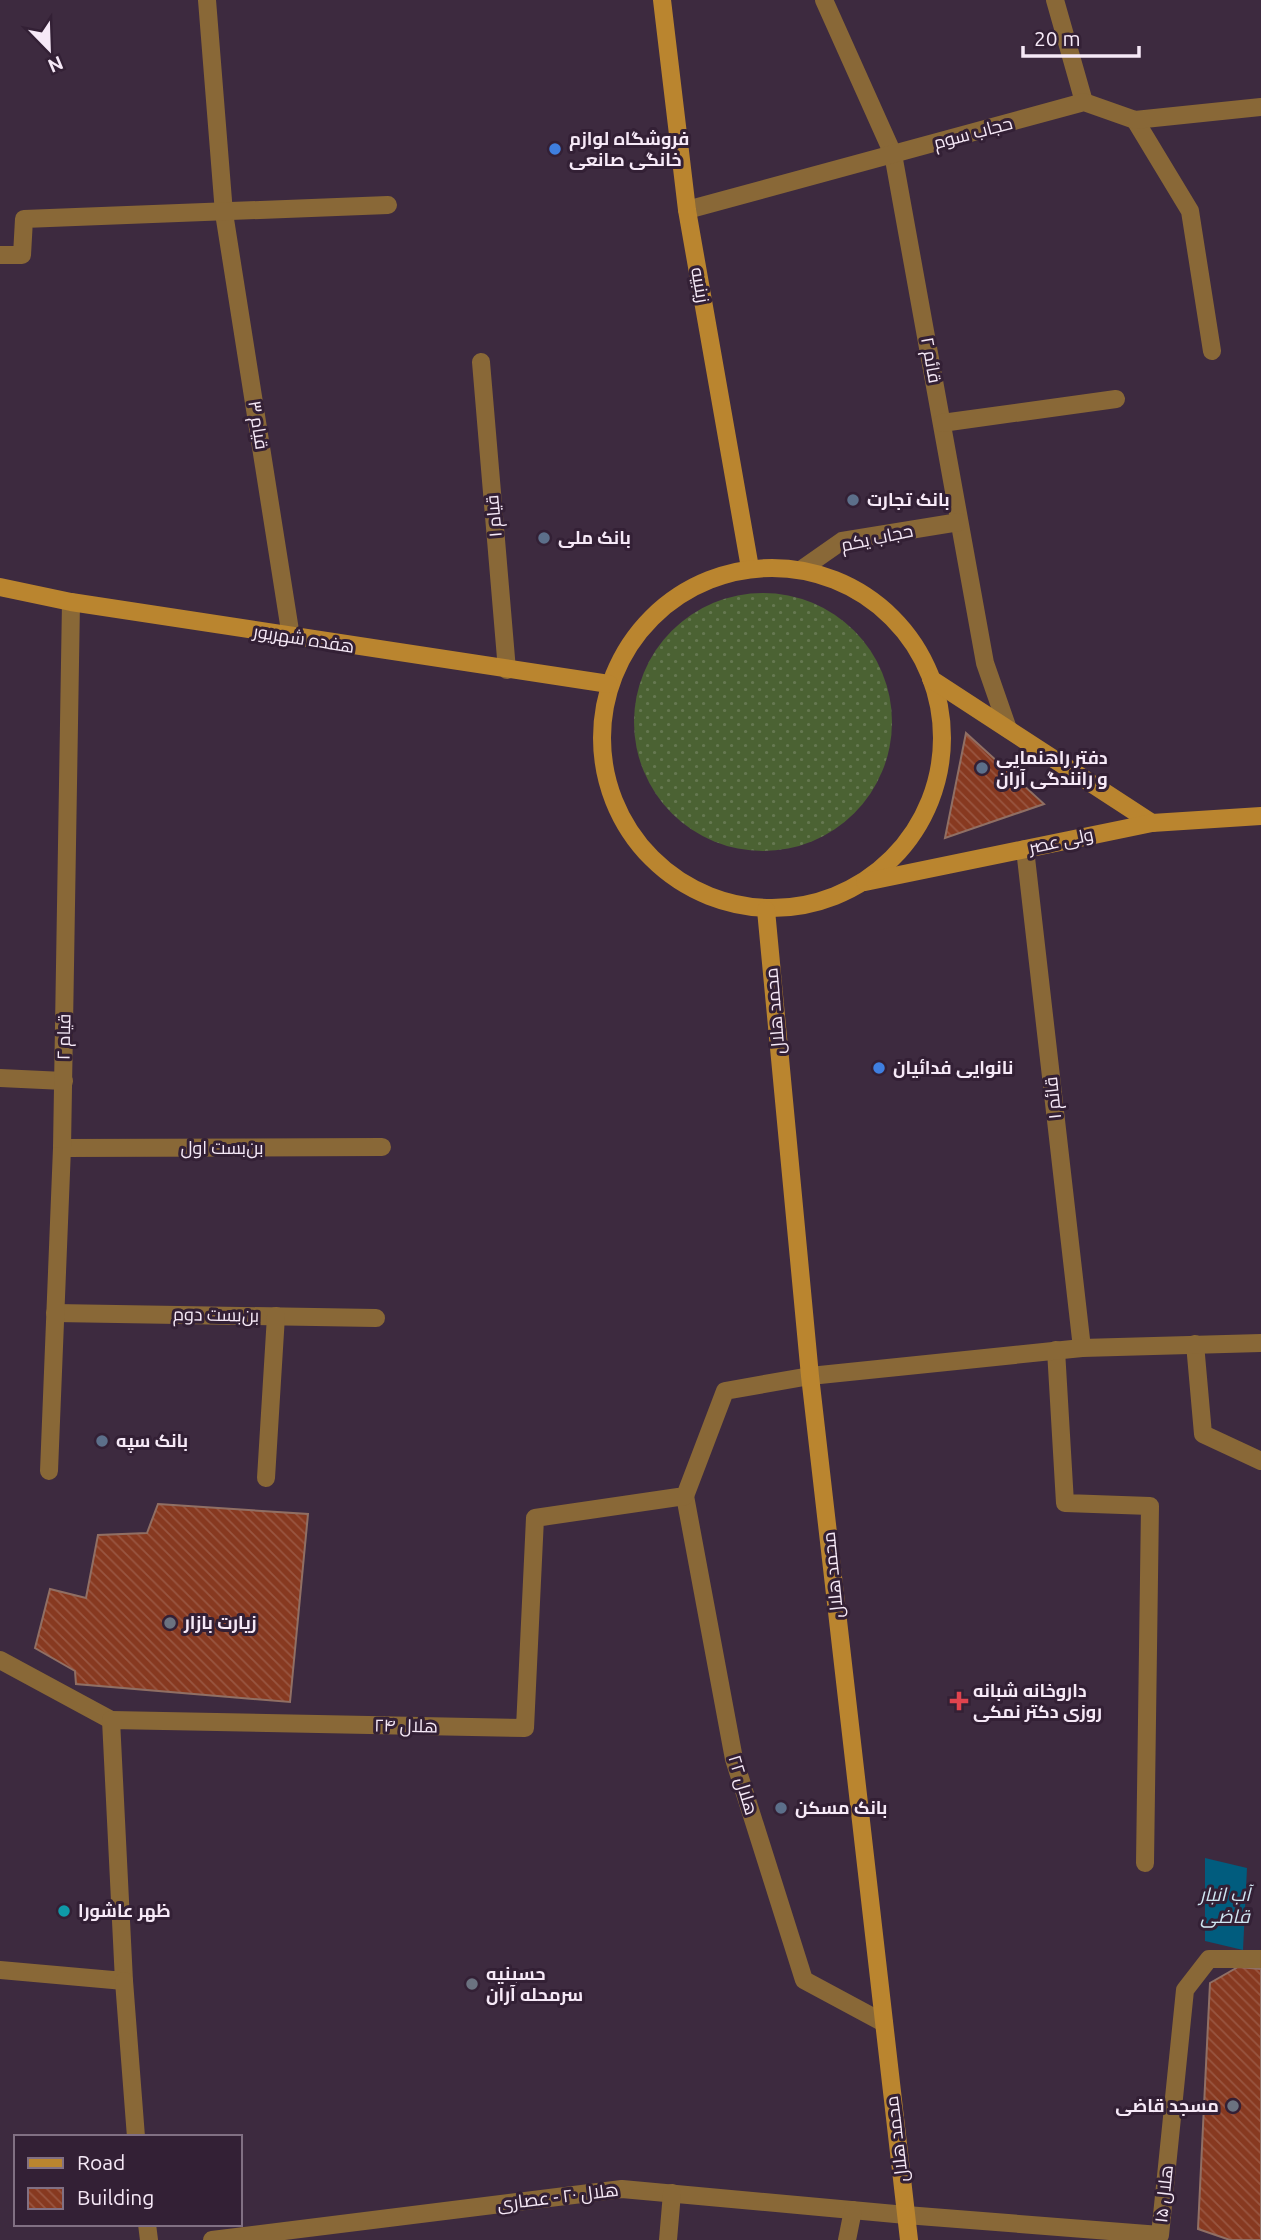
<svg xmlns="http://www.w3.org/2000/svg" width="1261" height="2240" viewBox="0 0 1261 2240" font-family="Ubuntu,Cairo,sans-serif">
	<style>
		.grass { fill: url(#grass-dots) }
		.water { fill: #015c7e }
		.building { fill: url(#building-back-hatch); stroke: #906f64; stroke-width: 2 }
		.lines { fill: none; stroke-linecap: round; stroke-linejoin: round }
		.service { stroke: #896837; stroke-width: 18 }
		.minor { stroke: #896837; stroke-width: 18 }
		.secondary { stroke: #ba852f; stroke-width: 18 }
		.shop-dot { fill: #3f7fe0; stroke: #332035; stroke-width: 2.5 }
		.service-dot { fill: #5c6f8a; stroke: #332035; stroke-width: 2.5 }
		.worship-dot { fill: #6b7280; stroke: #332035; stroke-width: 2.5 }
		.health-dot { fill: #e0444e; stroke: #332035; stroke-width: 2.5 }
		.culture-dot { fill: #0f9aa8; stroke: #332035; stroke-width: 2.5 }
		.labels { text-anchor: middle; stroke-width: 6; stroke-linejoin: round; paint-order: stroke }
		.street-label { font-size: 18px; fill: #f6e9f7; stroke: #332035 }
		.poi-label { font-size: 18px; font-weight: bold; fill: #f6e9f7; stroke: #332035; text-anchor: start }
		.water-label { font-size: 19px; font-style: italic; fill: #d0e6f2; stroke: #332035 }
	</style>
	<defs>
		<pattern id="grass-dots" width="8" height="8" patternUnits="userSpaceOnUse" patternTransform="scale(1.75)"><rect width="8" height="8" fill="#4b6233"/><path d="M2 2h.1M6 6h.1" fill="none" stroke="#667851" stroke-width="1.8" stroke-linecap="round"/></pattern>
		<pattern id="building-back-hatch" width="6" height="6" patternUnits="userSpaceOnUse" patternTransform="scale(1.75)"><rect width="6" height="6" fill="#873920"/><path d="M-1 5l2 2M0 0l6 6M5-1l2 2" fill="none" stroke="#995641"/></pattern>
	</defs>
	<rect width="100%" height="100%" fill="#3d2a3f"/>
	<circle class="grass" cx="763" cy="722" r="129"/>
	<polygon class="water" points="1205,1858 1247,1868 1243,1950 1205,1941"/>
	<g class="building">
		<polygon points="966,733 1044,804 945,838"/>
		<polygon points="158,1504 308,1514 290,1702 76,1684 75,1671 35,1648 50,1589 86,1598 98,1535 147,1533"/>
		<polygon points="1238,1967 1261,1969 1261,2240 1230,2240 1198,2229 1210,1983"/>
	</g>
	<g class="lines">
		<g class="service">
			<polyline points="1135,120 1190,211 1212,351"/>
			<polyline points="1056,1350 1065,1503 1150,1506 1145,1863"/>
			<polyline points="0,1660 111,1720"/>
		</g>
		<g class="minor">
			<polyline points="207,0 224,213 291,637"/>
			<polyline points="824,0 893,154 985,663 1008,729"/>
			<polyline points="1055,0 1084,102"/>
			<polyline points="687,210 1084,102 1135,120 1261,107"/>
			<polyline points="0,255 22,255 24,219 388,205"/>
			<polyline points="481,362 507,670"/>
			<polyline points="942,423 1116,399"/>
			<polyline points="802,569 842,541 959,522"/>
			<polyline points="1025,849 1082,1348"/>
			<polyline points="0,1078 64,1081"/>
			<polyline points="62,1148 382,1147"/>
			<polyline points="55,1313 376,1318"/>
			<polyline points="1195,1344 1203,1434 1261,1461"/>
			<polyline points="49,1471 62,1148 71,602"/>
			<polyline points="266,1478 276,1316"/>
			<polyline points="685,1496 734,1759 804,1980 884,2023"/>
			<polyline points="0,1970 124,1981 111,1720 525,1728 535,1518 685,1496 725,1391 810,1376 1082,1348 1261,1343"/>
			<polyline points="124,1981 136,2137"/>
			<polyline points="147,2224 149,2240"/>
			<polyline points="212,2240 622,2189 906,2215 1160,2235 1185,1990 1209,1959 1261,1959"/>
			<polyline points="668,2240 672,2193"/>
			<polyline points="847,2240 853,2210"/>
		</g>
		<g class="secondary">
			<polyline points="662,0 687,210 750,568"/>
			<circle cx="772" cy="738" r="170"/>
			<polyline points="0,587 71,602 609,684"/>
			<polyline points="931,679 1152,823"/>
			<polyline points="865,882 1152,823 1261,816"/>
			<polyline points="766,910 810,1376 909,2240"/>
		</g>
	</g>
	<g class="shop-dot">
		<circle cx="555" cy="149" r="7"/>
		<circle cx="879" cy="1068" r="7"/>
	</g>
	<g class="service-dot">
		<circle cx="853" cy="500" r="7"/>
		<circle cx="544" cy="538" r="7"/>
		<circle cx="982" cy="768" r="7"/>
		<circle cx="102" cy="1441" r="7"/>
		<circle cx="781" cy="1808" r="7"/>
	</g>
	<g class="worship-dot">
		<circle cx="170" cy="1623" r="7"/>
		<circle cx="472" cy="1984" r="7"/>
		<circle cx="1233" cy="2106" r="7"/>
	</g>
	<path class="health-dot" d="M955.5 1690.5h7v7h7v7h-7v7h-7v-7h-7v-7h7z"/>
	<circle class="culture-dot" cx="64" cy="1911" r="7"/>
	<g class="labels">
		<g class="street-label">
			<text transform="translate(973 133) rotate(-15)" y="6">حجاب سوم</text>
			<text transform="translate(700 285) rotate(80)" y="6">زینبیه</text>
			<text transform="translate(931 360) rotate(80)" y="6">قائم ۲</text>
			<text transform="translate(258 425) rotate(81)" y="6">قیام ۳</text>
			<text transform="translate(494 516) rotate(-95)" y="6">قیام ۱</text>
			<text transform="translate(877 538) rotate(-12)" y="6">حجاب یکم</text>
			<text transform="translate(304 639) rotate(9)" y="6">هفده شهریور</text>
			<text transform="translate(1061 841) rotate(-12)" y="6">ولی عصر</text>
			<text transform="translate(775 1011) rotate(-95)" y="6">محمد هلال</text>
			<text transform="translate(64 1037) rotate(-89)" y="6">قیام ۲</text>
			<text transform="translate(1053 1098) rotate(-96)" y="6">قائم ۱</text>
			<text x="222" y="1154">بن‌بست اول</text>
			<text transform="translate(216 1315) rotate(1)" y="6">بن‌بست دوم</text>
			<text transform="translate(833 1575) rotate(-96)" y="6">محمد هلال</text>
			<text transform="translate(406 1726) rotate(1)" y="6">هلال ۲۴</text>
			<text transform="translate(743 1785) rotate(73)" y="6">هلال ۲۲</text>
			<text transform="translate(897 2139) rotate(-97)" y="6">محمد هلال</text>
			<text transform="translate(1164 2194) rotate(-84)" y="6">هلال ۱۵</text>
			<text transform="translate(558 2197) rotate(-7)" y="6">هلال ۲۰ - عصاری</text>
		</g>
		<g class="poi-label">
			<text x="569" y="145">فروشگاه لوازم<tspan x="569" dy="21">خانگی صانعی</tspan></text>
			<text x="867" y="506">بانک تجارت</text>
			<text x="558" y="544">بانک ملی</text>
			<text x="996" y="764">دفتر راهنمایی<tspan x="996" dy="21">و رانندگی آران</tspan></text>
			<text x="893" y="1074">نانوایی فدائیان</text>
			<text x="116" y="1447">بانک سپه</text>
			<text x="184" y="1629">زیارت بازار</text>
			<text x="973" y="1697">داروخانه شبانه<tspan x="973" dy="21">روزی دکتر نمکی</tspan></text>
			<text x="795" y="1814">بانک مسکن</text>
			<text x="78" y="1917">ظهر عاشورا</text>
			<text x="486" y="1980">حسینیه<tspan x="486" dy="21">سرمحله آران</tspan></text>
			<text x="1219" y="2112" text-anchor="end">مسجد قاضی</text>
		</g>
		<g class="water-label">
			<text x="1225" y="1901">آب انبار<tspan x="1225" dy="22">قاضی</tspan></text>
		</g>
	</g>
	<rect x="14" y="2135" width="228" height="91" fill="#332035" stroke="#817083" stroke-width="2"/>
	<rect x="28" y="2158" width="35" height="10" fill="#ba852f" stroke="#817083" stroke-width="2"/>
	<text x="77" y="2170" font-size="21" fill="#f6e9f7">Road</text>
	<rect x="28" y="2188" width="35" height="21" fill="url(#building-back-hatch)" stroke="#817083" stroke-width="2"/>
	<text x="77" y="2205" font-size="21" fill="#f6e9f7">Building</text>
	<g transform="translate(49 49) rotate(157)" stroke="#332035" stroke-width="5" paint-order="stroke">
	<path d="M0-5L12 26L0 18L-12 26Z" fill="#f6e9f7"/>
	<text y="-10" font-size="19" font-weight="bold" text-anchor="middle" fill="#f6e9f7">N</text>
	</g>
	<path d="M1023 46v10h116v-10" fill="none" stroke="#f6e9f7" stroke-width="3.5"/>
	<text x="1034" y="46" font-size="21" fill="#f6e9f7" stroke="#332035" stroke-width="5" paint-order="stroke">20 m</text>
</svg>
